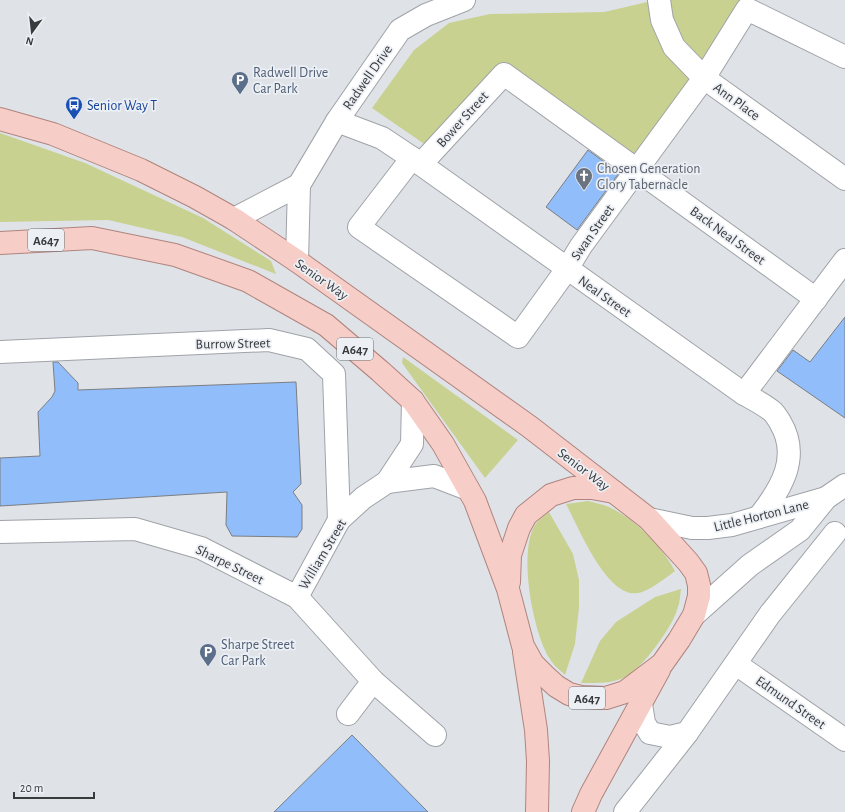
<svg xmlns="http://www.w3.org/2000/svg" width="845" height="812" viewBox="0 0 845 812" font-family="'Alegreya Sans',sans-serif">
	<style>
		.green { fill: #c8d190 }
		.building { fill: #91befa; stroke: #7b7e83 }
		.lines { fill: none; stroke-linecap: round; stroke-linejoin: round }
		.minor-casing { stroke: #9fa3a8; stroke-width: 24 }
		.major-casing { stroke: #b0847e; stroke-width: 24 }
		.minor { stroke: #fff; stroke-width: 22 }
		.major { stroke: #f7cdc7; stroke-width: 22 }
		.labels { text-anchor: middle; stroke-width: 3.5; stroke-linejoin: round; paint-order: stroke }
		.shield { fill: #ecf0f5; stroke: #6e7174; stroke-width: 1 }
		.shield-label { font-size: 13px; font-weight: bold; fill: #383a3c }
		.service-label { font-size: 14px; fill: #4e5e75; stroke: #ecf0f5; text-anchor: start }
		.street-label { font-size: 14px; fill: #383a3c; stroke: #ecf0f5 }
		.transit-label { font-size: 14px; fill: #164399; stroke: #ecf0f5; text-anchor: start }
		.worship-label { font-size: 14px; fill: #5b616d; stroke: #ecf0f5; text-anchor: start }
	</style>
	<rect width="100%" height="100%" fill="#dfe3e8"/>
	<g class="green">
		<polygon points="656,0 751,0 637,169 504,74 433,150 372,108 414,50 449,23 490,14 604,12"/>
		<polygon points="0,133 85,163 203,218 271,261 276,274 182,237 108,220 0,222"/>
		<polygon points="403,357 518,440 485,478 402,363"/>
		<path d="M588 501C595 503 602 504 609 507 636 520 661 545 675 571 667 577 648 592 638 593 607 599 578 526 566 504Z"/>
		<path d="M549 512 573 554 579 580V607L575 644 565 675C560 670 553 665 550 659 533 633 518 552 535 525 538 520 545 516 549 512Z"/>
		<path d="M681 589C680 596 680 603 677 610 671 629 643 667 627 676 614 684 595 683 581 683L600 641 616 622 655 597Z"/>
	</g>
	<g class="building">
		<polygon points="588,150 619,173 577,230 546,207"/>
		<polygon points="845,317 845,418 777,371 793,350 810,362"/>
		<polygon points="53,362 58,362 78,383 78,390 296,382 301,484 293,492 302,505 302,529 297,537 232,536 226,525 227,492 0,506 0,458 40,456 38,412 52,397 55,391"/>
		<polygon points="352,735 428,812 274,812"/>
	</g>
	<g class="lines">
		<defs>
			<g id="minor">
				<polyline points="659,0 662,20 674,47 704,78 845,179"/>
				<path d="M337 121 382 138 412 158 744 394C753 399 765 405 773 412 776 415 778 419 780 422 801 457 781 489 759 517"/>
				<polyline points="412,158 359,227 518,337 567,269 581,246 704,78 747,9 845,57"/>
				<polyline points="421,164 504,74 816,299"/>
				<polyline points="299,185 337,121 400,30 426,15 464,0"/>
				<polyline points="234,219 299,185 297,261"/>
				<polyline points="0,352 269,340 307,349 334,374 339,520"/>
				<polyline points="744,394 845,260"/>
				<polyline points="413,401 412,444 387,482 434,476 468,489"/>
				<polyline points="649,519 692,528 708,528 732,525 826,498"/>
				<polyline points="0,532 135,529 201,548 297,597 373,681 435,735"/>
				<polyline points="297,597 339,520 363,498 387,482"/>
				<polyline points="694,615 750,565 800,530 826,498 845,485"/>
				<polyline points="736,664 845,740"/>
				<polyline points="641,704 644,723 650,733 670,737 687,733"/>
				<polyline points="348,714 373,681"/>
				<polyline points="625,812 687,733 770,614 835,533"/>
			</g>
			<g id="major">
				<polyline points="0,119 53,134 141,170 195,197 234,219 297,261 530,427 649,519 688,562 696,573 699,585 699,596 694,615 679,640 662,664 625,692 606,698 581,697 569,694 556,686 544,675 533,664 523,646 508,589 475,501 443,444 413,401 380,371 326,325 248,281 175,255 92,238 0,243"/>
				<polyline points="509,582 510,555 519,528 526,515 551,495 573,488 592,488 614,492"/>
				<polyline points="524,652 536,730 538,761 537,812"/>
				<polyline points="583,812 591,794 659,670"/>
			</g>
		</defs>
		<use href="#minor" class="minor-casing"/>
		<use href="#major" class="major-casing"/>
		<use href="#minor" class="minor"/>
		<use href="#major" class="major"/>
	</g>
	<defs>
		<symbol id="parking-pin" viewBox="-11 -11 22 30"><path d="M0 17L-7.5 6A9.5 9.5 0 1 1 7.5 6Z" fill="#5c6f8a" stroke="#ecf0f5"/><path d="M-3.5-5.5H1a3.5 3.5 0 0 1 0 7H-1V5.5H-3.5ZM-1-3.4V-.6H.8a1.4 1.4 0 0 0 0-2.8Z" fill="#fff"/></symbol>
		<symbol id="bus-pin" viewBox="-11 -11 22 30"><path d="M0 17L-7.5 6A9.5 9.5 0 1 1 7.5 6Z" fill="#1a4fb4" stroke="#ecf0f5"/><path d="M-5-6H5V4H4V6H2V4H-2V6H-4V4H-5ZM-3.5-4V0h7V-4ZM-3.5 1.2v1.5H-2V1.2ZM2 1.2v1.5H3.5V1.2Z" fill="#fff"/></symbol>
		<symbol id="church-pin" viewBox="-11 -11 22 30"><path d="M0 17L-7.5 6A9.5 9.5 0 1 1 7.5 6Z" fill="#6b7280" stroke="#ecf0f5"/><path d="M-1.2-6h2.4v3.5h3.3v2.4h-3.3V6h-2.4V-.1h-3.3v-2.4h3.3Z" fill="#fff"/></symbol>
	</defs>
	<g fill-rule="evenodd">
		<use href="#parking-pin" x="230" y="70" width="20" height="27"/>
		<use href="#bus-pin" x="64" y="95" width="20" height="27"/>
		<use href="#church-pin" x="574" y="166" width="20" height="27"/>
		<use href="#parking-pin" x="198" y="642" width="20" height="27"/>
	</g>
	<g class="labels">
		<g class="shield">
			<rect x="28" y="229" width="36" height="22" rx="3"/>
			<rect x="337" y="338" width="36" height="22" rx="3"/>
			<rect x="569" y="687" width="36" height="22" rx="3"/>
		</g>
		<g class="shield-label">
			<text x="46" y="245">A647</text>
			<text x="355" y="354">A647</text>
			<text x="587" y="703">A647</text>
		</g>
		<g class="service-label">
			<text x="253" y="77">Radwell Drive<tspan x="253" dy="16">Car Park</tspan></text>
			<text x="221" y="649">Sharpe Street<tspan x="221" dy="16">Car Park</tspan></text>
		</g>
		<g class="street-label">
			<text transform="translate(367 77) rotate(-55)" y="5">Radwell Drive</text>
			<text transform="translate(737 101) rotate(36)" y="5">Ann Place</text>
			<text transform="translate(462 119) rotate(-48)" y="5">Bower Street</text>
			<text transform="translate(592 232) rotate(-55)" y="5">Swan Street</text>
			<text transform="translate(728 235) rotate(36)" y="5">Back Neal Street</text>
			<text transform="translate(322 279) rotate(35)" y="5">Senior Way</text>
			<text transform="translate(605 296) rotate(35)" y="5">Neal Street</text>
			<text transform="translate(233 343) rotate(-1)" y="5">Burrow Street</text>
			<text transform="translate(584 469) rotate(37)" y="5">Senior Way</text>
			<text transform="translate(761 515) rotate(-14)" y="5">Little Horton Lane</text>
			<text transform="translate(322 554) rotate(-59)" y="5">William Street</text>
			<text transform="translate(230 564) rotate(26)" y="5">Sharpe Street</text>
			<text transform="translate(791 702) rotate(35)" y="5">Edmund Street</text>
		</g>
		<g class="transit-label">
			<text x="87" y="110">Senior Way T</text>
		</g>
		<g class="worship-label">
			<text x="597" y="173">Chosen Generation<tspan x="597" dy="16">Glory Tabernacle</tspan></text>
		</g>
	</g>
	<g transform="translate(32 32) rotate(195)" stroke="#ecf0f5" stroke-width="3" paint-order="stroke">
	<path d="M0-3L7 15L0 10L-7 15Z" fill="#383a3c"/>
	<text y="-6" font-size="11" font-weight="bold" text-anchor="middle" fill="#383a3c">N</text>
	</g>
	<path d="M14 792v6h80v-6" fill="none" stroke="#383a3c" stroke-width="2"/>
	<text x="20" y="792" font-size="12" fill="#383a3c" stroke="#ecf0f5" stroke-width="3" paint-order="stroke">20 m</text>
</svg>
